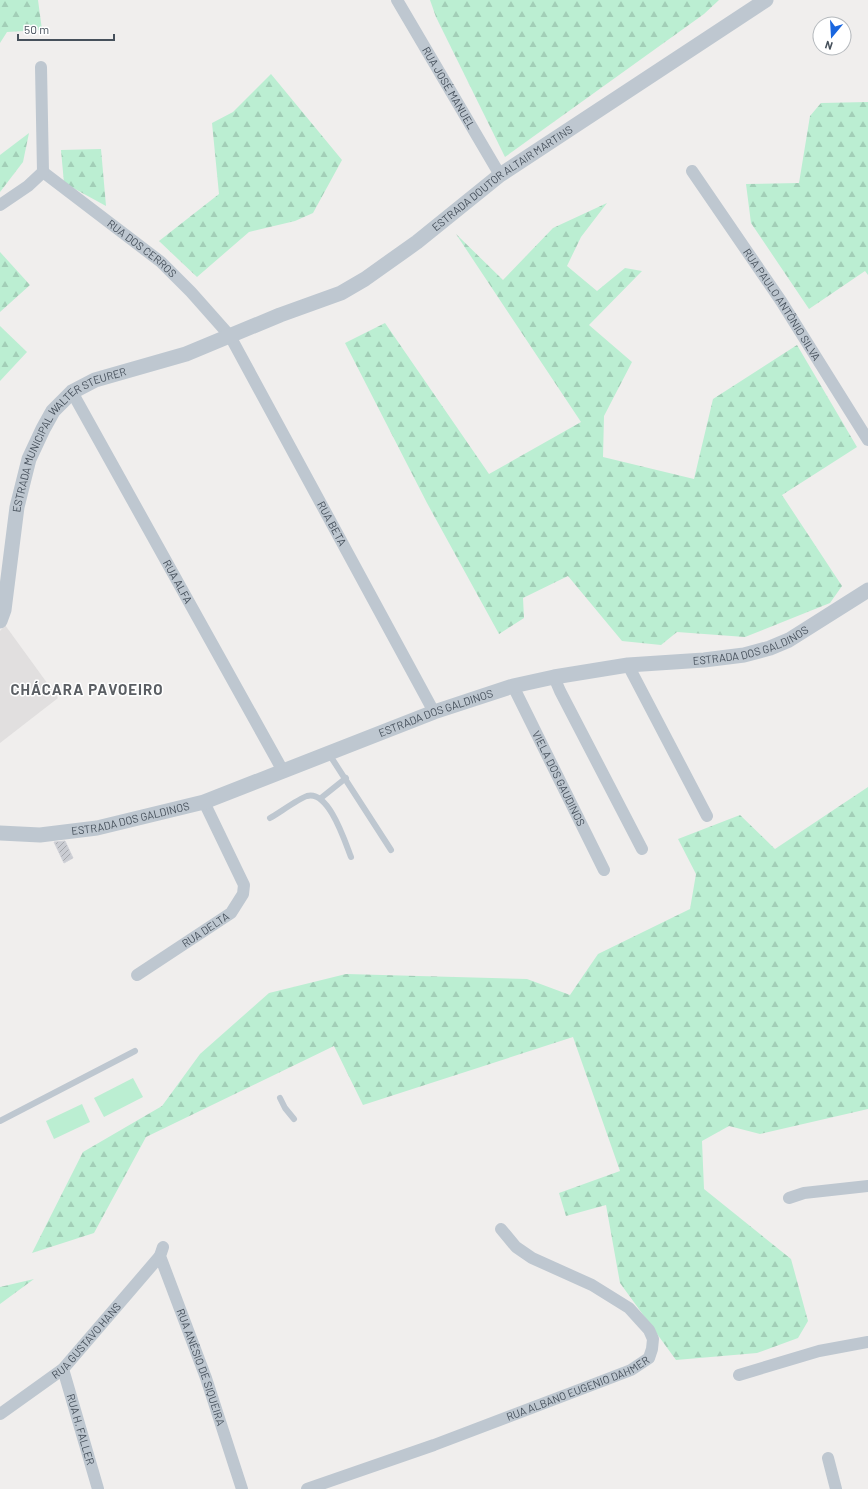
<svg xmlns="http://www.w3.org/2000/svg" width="868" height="1489" viewBox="0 0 868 1489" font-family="Barlow,sans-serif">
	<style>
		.education { fill: #e1dfdf }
		.forest { fill: url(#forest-firs) }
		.pitch { fill: #bbeed2 }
		.building { fill: url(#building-hatch); stroke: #d2d3d9 }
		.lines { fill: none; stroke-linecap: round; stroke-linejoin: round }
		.service { stroke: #bec7d0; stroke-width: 6 }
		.minor { stroke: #bec7d0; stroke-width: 12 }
		.tertiary { stroke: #bec7d0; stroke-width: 15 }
		.labels { text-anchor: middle; stroke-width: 3; stroke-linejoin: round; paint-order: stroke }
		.street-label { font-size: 11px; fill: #46505b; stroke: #fff }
		.district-label { font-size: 15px; font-weight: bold; letter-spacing: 1px; fill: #5a5e63; stroke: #fff }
	</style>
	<defs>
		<pattern id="forest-firs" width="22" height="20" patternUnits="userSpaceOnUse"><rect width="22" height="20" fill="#bbeed2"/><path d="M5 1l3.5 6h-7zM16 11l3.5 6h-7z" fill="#a2ceb7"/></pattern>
		<pattern id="building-hatch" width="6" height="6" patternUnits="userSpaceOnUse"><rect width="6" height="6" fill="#caccd2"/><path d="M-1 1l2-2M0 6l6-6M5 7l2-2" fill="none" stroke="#a6a8ad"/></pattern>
	</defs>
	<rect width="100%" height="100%" fill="#f0eeed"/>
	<polygon class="education" points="5,625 58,698 0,743 0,631"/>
	<g class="forest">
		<polygon points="0,0 38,0 42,30 7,32 0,43"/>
		<polygon points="430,0 719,0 704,14 505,157 436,17"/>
		<polygon points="271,74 342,160 313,213 295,221 249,232 197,277 159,241 219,194 212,123 233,112"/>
		<polygon points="868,102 868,275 865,271 809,309 751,223 746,184 799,183 810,116 821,103"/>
		<polygon points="29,133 23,162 0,192 0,155"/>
		<polygon points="101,149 106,206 64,183 61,150"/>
		<polygon points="607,203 581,237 567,266 597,291 625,268 642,271 589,325 632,362 604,416 603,457 694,479 713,399 797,345 857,447 782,495 842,586 830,603 745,637 677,632 661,645 622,641 568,576 523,598 524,618 499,634 427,503 345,343 385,323 489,474 581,422 456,234 503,280 553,228"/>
		<polygon points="0,252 30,285 0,312"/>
		<polygon points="0,326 27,352 0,381"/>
		<polygon points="868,787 868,1109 760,1134 729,1126 702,1141 704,1189 791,1259 808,1321 798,1338 757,1353 676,1360 620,1283 606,1205 566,1216 559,1193 620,1171 573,1037 363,1105 334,1046 146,1137 94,1233 32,1253 83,1152 162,1106 200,1054 269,993 346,974 527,979 570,995 598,954 690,909 696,874 678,839 740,815 775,849"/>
		<polygon points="34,1279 0,1304 0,1287"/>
	</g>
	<g class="pitch">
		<polygon points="133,1078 143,1097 104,1117 94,1098"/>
		<polygon points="82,1104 90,1122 54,1139 46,1121"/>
	</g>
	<polygon class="building" points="65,841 73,858 64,863 54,842"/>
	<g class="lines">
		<g class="service">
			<polyline points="329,754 391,850"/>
			<polyline points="321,798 346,778"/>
			<path d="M270 818C279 813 298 799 307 796 329 790 345 842 351 857"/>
			<polyline points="280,1098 285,1108 294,1119"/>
			<polyline points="0,1121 135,1051"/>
		</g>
		<g class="minor">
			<path id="s1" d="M397 0 500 175"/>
			<polyline points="41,67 43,172"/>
			<path id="s2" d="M692 171 781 301 868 440"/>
			<path id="s3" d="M43 172 161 262 191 292 230 336 434 712"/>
			<polyline points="0,205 28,186 43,172"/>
			<path id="s4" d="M72 392 283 771"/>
			<polyline points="628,665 707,816"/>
			<polyline points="554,677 560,691 642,849"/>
			<path id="s5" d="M513 686 604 870"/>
			<path id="s6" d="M137 975 231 913 243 894 244 885 204 802"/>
			<polyline points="789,1198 804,1193 868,1186"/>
			<path id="s7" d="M163 1247 160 1256 206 1378 242 1489"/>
			<path id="s8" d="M63 1369 98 1489"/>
			<polyline points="739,1375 819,1351 868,1342"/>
			<path id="s9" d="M0 1414 63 1369 160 1256"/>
			<polyline points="828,1458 836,1489"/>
			<path id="s10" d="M307 1489 434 1445 584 1388 631 1370 649 1358 652 1349 653 1339 649 1330 629 1308 592 1285 532 1258 516 1247 501 1229"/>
		</g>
		<g class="tertiary">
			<path id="s11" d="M0 621 4 610 17 507 29 459 43 429 53 411 72 392 95 380 186 354 280 315 341 293 365 279 417 242 500 175 766 0"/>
			<path id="s12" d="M0 833 40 835 97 828 204 802 434 712 513 686 554 677 628 665 704 660 744 655 770 648 789 640 868 590"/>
		</g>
	</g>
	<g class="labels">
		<g class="street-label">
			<text dy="4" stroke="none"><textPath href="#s1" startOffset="102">RUA JOSÉ MANUEL</textPath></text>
			<text dy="4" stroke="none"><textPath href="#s11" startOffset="731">ESTRADA DOUTOR ALTAIR MARTINS</textPath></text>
			<text dy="4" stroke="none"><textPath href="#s3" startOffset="125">RUA DOS CERROS</textPath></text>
			<text dy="4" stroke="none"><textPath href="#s2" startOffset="161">RUA PAULO ANTÔNIO SILVA</textPath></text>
			<text dy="4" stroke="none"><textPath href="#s11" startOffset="207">ESTRADA MUNICIPAL WALTER STEURER</textPath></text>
			<text dy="4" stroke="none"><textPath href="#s3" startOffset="463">RUA BETA</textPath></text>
			<text dy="4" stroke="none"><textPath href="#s4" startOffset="217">RUA ALFA</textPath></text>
			<text dy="4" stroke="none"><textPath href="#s12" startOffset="780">ESTRADA DOS GALDINOS</textPath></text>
			<text dy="4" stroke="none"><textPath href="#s12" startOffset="456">ESTRADA DOS GALDINOS</textPath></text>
			<text dy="4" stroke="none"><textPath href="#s5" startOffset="103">VIELA DOS GAUDINOS</textPath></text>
			<text dy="4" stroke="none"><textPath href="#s12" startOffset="132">ESTRADA DOS GALDINOS</textPath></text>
			<text dy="4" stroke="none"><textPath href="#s6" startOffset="82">RUA DELTA</textPath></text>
			<text dy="4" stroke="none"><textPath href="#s9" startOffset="114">RUA GUSTAVO HANS</textPath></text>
			<text dy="4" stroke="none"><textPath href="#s7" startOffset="128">RUA ANÉSIO DE SIQUEIRA</textPath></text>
			<text dy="4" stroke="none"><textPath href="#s10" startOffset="289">RUA ALBANO EUGENIO DAHMER</textPath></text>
			<text dy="4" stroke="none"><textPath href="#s8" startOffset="63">RUA H. FALLER</textPath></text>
		</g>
		<g class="district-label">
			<text x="87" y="695">CHÁCARA PAVOEIRO</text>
		</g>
	</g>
	<g transform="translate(832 36) rotate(198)"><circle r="19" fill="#ffffff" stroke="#b5b9bd"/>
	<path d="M0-3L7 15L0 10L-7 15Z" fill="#1966df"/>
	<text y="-6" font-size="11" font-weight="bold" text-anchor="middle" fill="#46505b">N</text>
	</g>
	<path d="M18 34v6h96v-6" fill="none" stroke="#46505b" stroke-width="2"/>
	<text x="24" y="34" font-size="12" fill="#46505b" stroke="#ffffff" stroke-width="3" paint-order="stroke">50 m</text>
</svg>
